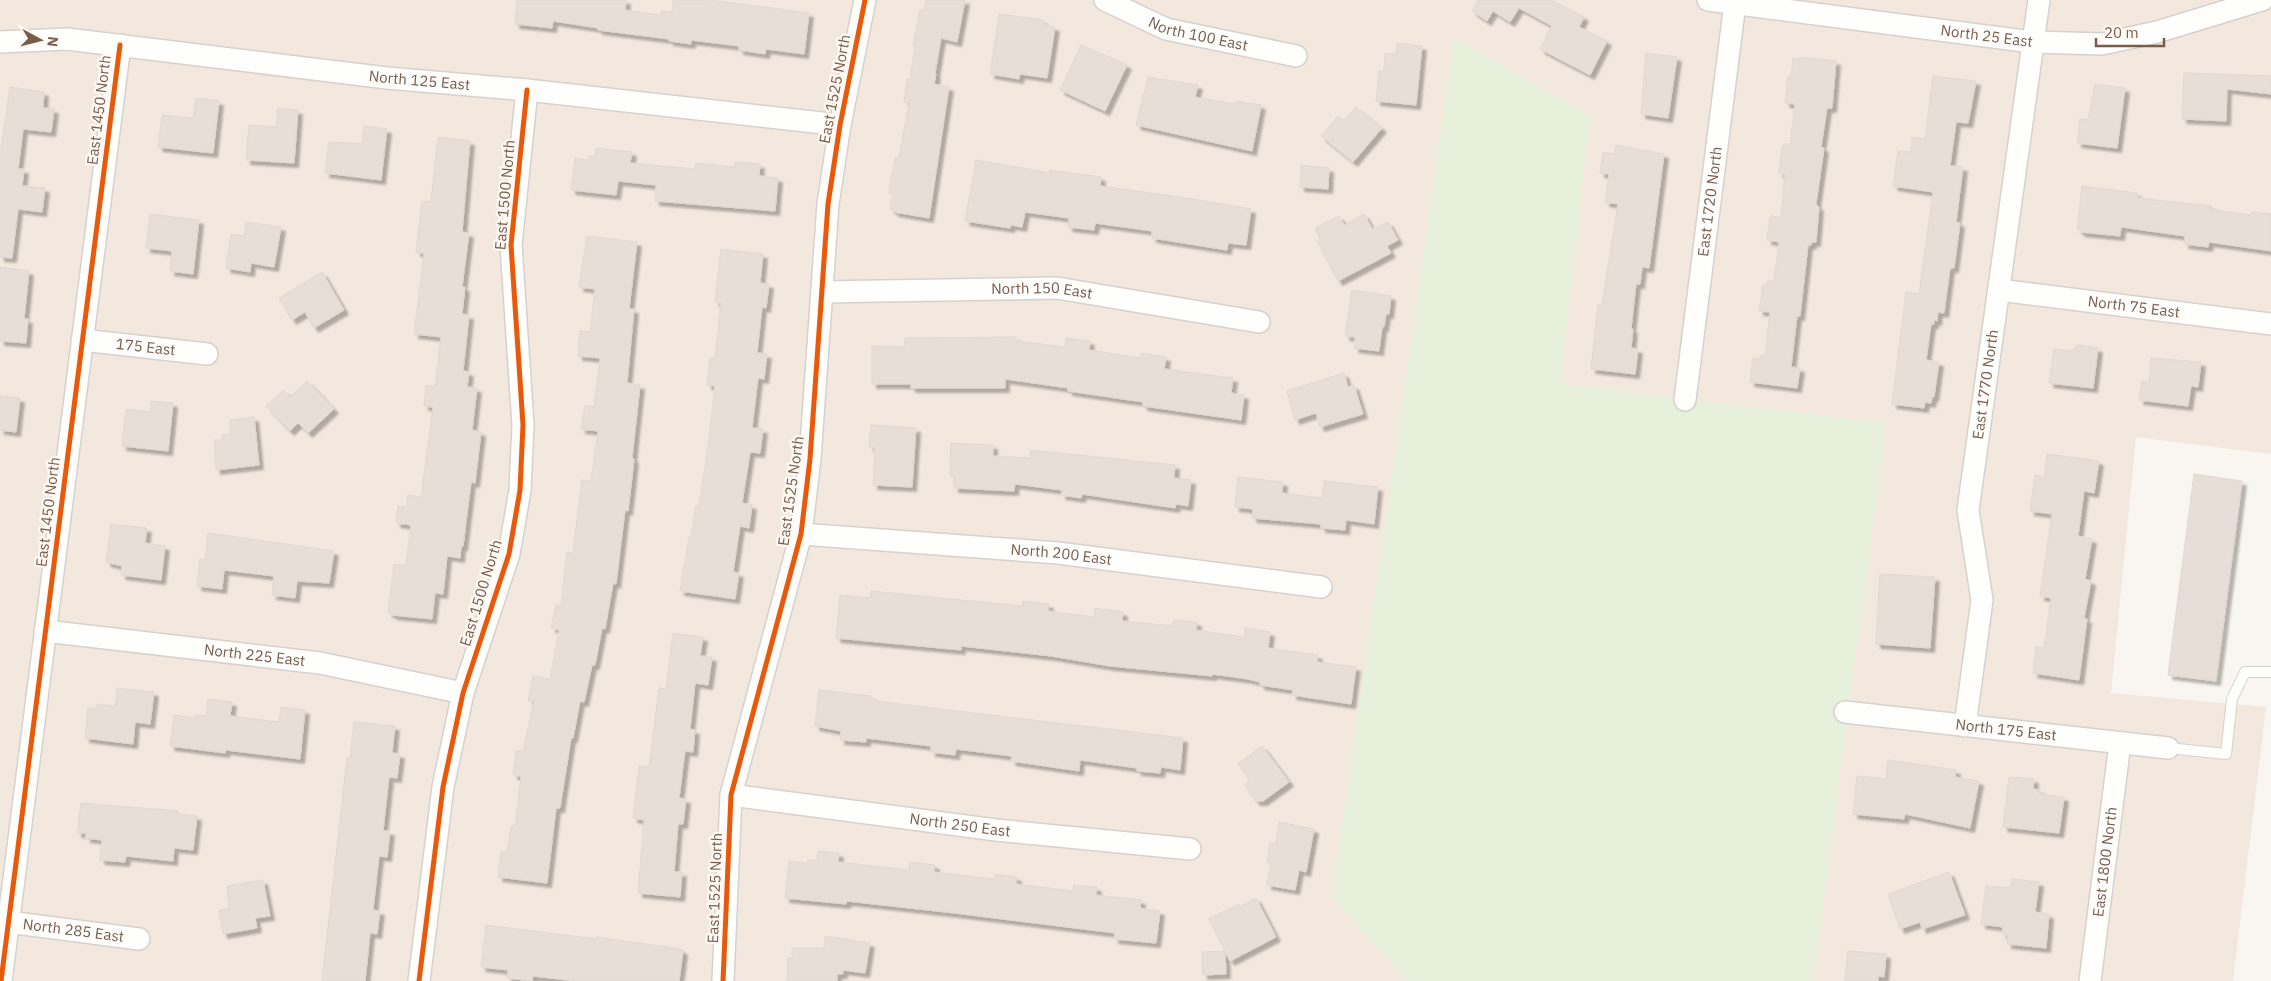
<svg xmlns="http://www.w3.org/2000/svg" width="2271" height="981" viewBox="0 0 2271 981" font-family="'IBM Plex Sans',sans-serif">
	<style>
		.residential { fill: #f2e8de }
		.green { fill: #e7f0db }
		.building { fill: #e6ded7; stroke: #e2d8d2; filter: url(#shadow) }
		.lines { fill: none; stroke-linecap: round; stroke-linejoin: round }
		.service-casing { stroke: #d7d1cb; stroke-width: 12 }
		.minor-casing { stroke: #d7d1cb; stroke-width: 24 }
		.service { stroke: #fefefd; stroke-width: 10 }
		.minor { stroke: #fefefd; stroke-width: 21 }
		.cycleway-casing { stroke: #fffaf3; stroke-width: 8 }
		.cycleway { stroke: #e8590c; stroke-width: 5 }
		.labels { text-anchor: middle; stroke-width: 4.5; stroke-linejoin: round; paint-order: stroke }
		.street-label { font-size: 15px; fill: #7a5c4d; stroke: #fffaf3 }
	</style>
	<defs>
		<filter id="shadow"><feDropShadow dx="4.5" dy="4.5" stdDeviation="1" flood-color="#0004"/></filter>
	</defs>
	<rect width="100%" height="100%" fill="#f9f5f0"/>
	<polygon class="residential" points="0,0 2271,0 2271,454 2136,437 2111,693 2266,707 2233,981 0,981"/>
	<polygon class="green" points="1454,38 1590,116 1560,384 1886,423 1813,981 1408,981 1332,898"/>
	<g class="building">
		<polygon points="517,0 626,0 625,10 661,15 662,11 672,12 673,0 710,0 809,13 804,54 766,49 765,54 739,50 739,46 691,40 691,44 669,41 669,39 598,30 598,28 553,21 552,28 515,24"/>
		<polygon points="926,0 965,0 957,42 941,38 935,73 936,74 934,84 949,87 929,218 894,212 894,210 890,209 893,194 889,193 895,157 899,158 909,103 904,102 907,79 910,80 915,46 913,45 920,10 924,10"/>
		<polygon points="1476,0 1551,0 1584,17 1579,27 1607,41 1590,75 1540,49 1552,26 1519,8 1510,22 1493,11 1487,21 1472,11 1478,2"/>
		<polygon points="999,14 1043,20 1043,24 1055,27 1047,78 1020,74 1019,79 990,74"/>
		<polygon points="1397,43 1422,46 1416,105 1376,101 1379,71 1384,71 1385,53 1396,54"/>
		<polygon points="1081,45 1127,65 1105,111 1060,90"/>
		<polygon points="1646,53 1677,57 1668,118 1641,114"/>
		<polygon points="1801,57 1836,61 1832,108 1827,108 1821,147 1824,148 1816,204 1819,207 1816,242 1812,242 1811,245 1808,245 1800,316 1797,316 1791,367 1800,368 1797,388 1750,382 1753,358 1759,359 1760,355 1765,356 1770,312 1759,311 1763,285 1767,285 1768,280 1774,281 1779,242 1767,240 1770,216 1781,217 1785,174 1779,173 1782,147 1784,144 1790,144 1795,104 1785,103 1788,76 1791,76 1793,58 1801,59"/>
		<polygon points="2186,73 2271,76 2271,94 2227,89 2226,121 2182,119 2184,74"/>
		<polygon points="1933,76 1976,81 1968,123 1956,122 1950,166 1963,167 1956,222 1960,223 1954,268 1950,268 1944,313 1938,312 1937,321 1934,320 1934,324 1931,324 1926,360 1939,362 1934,397 1932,397 1931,403 1925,402 1924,408 1892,404 1906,292 1919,294 1933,192 1893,186 1898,151 1911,152 1912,137 1925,139"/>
		<polygon points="1148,77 1198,85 1195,97 1235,104 1236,101 1261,105 1252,151 1136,125"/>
		<polygon points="2095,84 2125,88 2117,148 2077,143 2080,119 2088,120"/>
		<polygon points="10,87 44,92 43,108 54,109 51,132 23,129 18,169 24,169 22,186 45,188 42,212 18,209 12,258 0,257 0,155"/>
		<polygon points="196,98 219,101 213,153 158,147 162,115 193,118"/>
		<polygon points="1356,107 1382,128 1353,162 1321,136 1338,116 1344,121"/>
		<polygon points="278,108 298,110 294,163 246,160 249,125 276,127"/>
		<polygon points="364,126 387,129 381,180 325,173 329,142 362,144"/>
		<polygon points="438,137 470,141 462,232 469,233 462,287 465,287 462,314 469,315 463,371 469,372 467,387 477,388 472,430 481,432 475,483 471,482 463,546 461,546 460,558 447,556 443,594 435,593 432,619 392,615 392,613 388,613 394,564 406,565 411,525 396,523 398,506 407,507 408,495 421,497 433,407 424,406 426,385 435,386 441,337 414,334 424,253 416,252 422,202 431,201"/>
		<polygon points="1616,145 1664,154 1649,268 1642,267 1640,284 1636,284 1631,329 1633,329 1631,348 1638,349 1635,374 1591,369 1598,305 1602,305 1618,204 1605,202 1609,174 1600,173 1603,152 1615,154"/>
		<polygon points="596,148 632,152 630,163 695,169 696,163 735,167 735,162 760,164 759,176 778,178 775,211 655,201 656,185 618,181 616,195 571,190 575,158 588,160 589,156 595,157"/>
		<polygon points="976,160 1050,173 1050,170 1101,177 1100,186 1187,198 1251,209 1246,245 1228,243 1227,250 1152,238 1152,231 1095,223 1094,230 1068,227 1069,218 1025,212 1022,227 1011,225 1010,228 965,221"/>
		<polygon points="1301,165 1329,168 1328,189 1300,187"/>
		<polygon points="2082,186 2137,193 2137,198 2212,206 2212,210 2251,215 2252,212 2271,214 2271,251 2209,242 2208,247 2184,244 2185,236 2121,227 2120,236 2080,232 2080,230 2077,229"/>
		<polygon points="150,214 199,220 193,274 170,271 172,251 146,248"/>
		<polygon points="1364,214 1372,229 1388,222 1398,240 1387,246 1391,253 1338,281 1317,241 1320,239 1315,228 1339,216 1344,225"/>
		<polygon points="246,222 281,227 274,267 251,263 250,272 226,268 231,234 244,236"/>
		<polygon points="587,236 637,242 629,309 634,309 627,383 640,385 632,458 634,459 628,511 625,510 616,584 613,583 605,629 602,628 595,665 592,665 584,702 580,701 573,738 571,738 560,808 556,808 547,883 498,877 501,852 507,852 511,826 515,826 521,776 513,775 516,751 523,751 534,701 528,700 533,676 550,679 559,630 551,628 556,605 561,606 567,552 573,553 582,480 591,481 598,431 581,429 585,405 594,407 600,358 578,356 580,331 590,332 595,289 579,287"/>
		<polygon points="721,249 763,254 760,283 769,284 766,308 762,307 757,353 767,354 764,379 758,378 752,428 763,429 760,453 750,452 742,503 752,505 749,528 740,526 733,572 739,573 735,599 680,591 689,537 691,538 696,506 699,506 708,447 715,386 707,385 710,358 715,358 721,303 715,302"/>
		<polygon points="0,267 29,271 24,319 28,319 26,343 0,341"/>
		<polygon points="322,272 344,310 314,328 305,312 292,320 279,298"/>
		<polygon points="1352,290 1391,296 1389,314 1386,314 1384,327 1382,327 1379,351 1354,348 1355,337 1345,336"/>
		<polygon points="1016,337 1016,341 1065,347 1066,338 1090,341 1089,350 1141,358 1141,353 1166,357 1164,369 1233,378 1231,393 1244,395 1241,420 1143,406 1143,402 1068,391 1068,388 1005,379 1005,388 911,388 911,384 872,384 872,346 904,347 905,338"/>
		<polygon points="2077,345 2098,348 2093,388 2049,383 2054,349 2073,351"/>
		<polygon points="2151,358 2201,362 2198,387 2191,386 2188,406 2139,400 2142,381 2149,382"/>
		<polygon points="1344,373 1348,387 1354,385 1363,414 1320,427 1316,413 1295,420 1287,391"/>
		<polygon points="307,381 334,409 308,433 298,423 290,431 266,406 283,390 290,397"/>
		<polygon points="0,396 20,398 16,432 0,430"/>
		<polygon points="151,401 173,403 168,451 122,446 126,409 150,412"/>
		<polygon points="254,417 259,465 216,470 214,440 222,440 222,435 231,434 230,420"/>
		<polygon points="871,425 916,428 912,487 873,485 875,448 869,447"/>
		<polygon points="951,443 993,445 993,456 1030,458 1030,450 1175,465 1174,478 1191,480 1188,506 1176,504 1175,508 1082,494 1081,498 1061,495 1062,490 1015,484 1014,491 954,488 954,476 950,476"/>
		<polygon points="2047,454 2099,461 2094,493 2084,491 2078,536 2092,539 2085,579 2091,581 2084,618 2087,619 2079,680 2033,673 2036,647 2044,648 2051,598 2040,596 2052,514 2030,511 2035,475 2044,477"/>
		<polygon points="2194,474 2242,481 2216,681 2168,675"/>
		<polygon points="1238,477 1283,482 1282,493 1322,498 1324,481 1378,487 1374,524 1346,520 1345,530 1321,528 1321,524 1252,518 1253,509 1235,507"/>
		<polygon points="111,524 147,528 145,543 165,546 161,580 121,575 122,566 106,562"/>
		<polygon points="208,533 334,551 329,583 297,581 295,598 272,595 274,576 224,570 222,589 197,586 200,559 205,560"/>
		<polygon points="1880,574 1935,577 1930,648 1876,644"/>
		<polygon points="871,591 1022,606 1023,601 1049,604 1048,611 1094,617 1095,608 1123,612 1122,621 1173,626 1174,620 1197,622 1196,630 1244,637 1245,628 1270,632 1268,648 1318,655 1317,662 1356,667 1351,704 1292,695 1293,690 1260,685 1260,682 1248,679 1212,674 1212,676 1110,666 1051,656 961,646 961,650 836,638 840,595 870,598"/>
		<polygon points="673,633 703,637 700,656 712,657 708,685 695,683 690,729 695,730 693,752 685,751 679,798 686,799 683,824 678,824 674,872 682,872 680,897 638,893 644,820 633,818 639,766 649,767 659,688 666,689"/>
		<polygon points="117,688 154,692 150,724 135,722 133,744 85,738 88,708 97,709 97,704 115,706"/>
		<polygon points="819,690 871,696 871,700 915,706 1183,738 1180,770 1161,767 1160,773 1137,771 1137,768 1080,760 1079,771 1011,761 1012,756 956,749 955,755 931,752 931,746 866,738 866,742 840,740 841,731 815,726"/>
		<polygon points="208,699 232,702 230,716 279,722 281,707 305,710 300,759 226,750 225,753 170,746 174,715 195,718 196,715 206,716"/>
		<polygon points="354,722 395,726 392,753 400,754 397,778 389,777 383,831 390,831 387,857 379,856 373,910 380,911 377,934 370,933 365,981 322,981 347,758 350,758"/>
		<polygon points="1262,746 1289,782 1263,801 1256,801 1245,786 1250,778 1238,764"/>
		<polygon points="1888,760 1956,770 1955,777 1979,781 1970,828 1905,814 1904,819 1853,814 1857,776 1886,779"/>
		<polygon points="2009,777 2034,779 2033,789 2040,790 2039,794 2064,797 2059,833 2003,827"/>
		<polygon points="81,803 178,811 178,814 197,816 193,850 174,848 173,861 126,856 125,862 100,860 102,840 86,838 86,833 77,833"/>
		<polygon points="1279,822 1314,829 1306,872 1299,870 1295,890 1267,885 1271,863 1267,863 1270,843 1276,843"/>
		<polygon points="818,851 839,853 838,862 909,870 910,862 935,865 934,872 994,879 995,874 1017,877 1016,884 1073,891 1074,885 1097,887 1096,895 1141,900 1140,908 1160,911 1156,943 1114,939 1115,933 954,913 847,901 846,904 785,898 789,861 807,863 808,860 817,860"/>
		<polygon points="1949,872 1965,915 1922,929 1920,922 1900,929 1888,894"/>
		<polygon points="2012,879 2039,882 2035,912 2049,914 2046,948 2007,944 2008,935 2002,934 2003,927 1981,924 1986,886 2011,888"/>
		<polygon points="263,880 270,916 255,918 257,928 223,934 219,910 229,908 227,886"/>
		<polygon points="1256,898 1276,937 1230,961 1209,919 1239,904 1240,907"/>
		<polygon points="486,925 596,939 596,937 681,949 683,951 679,981 575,981 533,976 532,981 507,978 508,970 481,967"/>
		<polygon points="825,936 870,943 865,973 843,970 843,974 837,974 837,981 787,981 788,958 792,958 792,948 824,948"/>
		<polygon points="1225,951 1226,974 1203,975 1202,952"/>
		<polygon points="1848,951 1886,954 1884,977 1878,976 1878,981 1845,981"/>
	</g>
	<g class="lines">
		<defs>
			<polyline id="service" points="2168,748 2226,754 2232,699 2245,672 2271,672"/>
			<g id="minor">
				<path id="s1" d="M1105 0 1166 29 1296 56"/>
				<path id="s2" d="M1708 0 2032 42 2102 44 2157 32 2262 0"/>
				<path id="s3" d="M0 42 67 39 387 78 527 90 840 125"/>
				<path id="s4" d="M1999 290 2271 324"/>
				<path id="s5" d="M822 292 1057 288 1259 322"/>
				<path id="s6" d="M82 340 207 354"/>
				<path id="s7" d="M1685 400 1735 3"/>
				<path id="s8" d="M801 534 1058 553 1321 587"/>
				<path id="s9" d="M45 631 320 663 463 693"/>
				<path id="s10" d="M1845 712 2168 748"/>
				<path id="s11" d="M1965 726 1982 600 1968 510 2039 0"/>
				<path id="s12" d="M731 795 996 830 1190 849"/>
				<path id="s13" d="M8 922 139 939"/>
				<polyline points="1,981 120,45"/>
				<polyline points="419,981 443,787 463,693 509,554 520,490 523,425 511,245 527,90"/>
				<polyline points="723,981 731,795 801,534 810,459 828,204 840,125 865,0"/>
				<path id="s14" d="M2090 981 2120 743"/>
			</g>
		</defs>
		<use href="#service" class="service-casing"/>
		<use href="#minor" class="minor-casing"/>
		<use href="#service" class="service"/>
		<use href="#minor" class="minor"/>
		<defs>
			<g id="cycleway">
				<polyline points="1,981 120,45"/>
				<polyline points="419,981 443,787 463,693 509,554 520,490 523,425 511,245 527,90"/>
				<polyline points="723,981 731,795 801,534 810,459 828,204 840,125 865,0"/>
			</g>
		</defs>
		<use href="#cycleway" class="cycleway-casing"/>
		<use href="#cycleway" class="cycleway"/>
	</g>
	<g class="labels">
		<g class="street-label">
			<text dy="5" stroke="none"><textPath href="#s1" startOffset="100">North 100 East</textPath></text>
			<text dy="5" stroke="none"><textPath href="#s2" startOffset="281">North 25 East</textPath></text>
			<text dy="5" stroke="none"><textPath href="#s3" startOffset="422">North 125 East</textPath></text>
			<text transform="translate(835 89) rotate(-79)" y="5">East 1525 North</text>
			<text transform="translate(99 110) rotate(-83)" y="5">East 1450 North</text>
			<text transform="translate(505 195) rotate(-85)" y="5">East 1500 North</text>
			<text dy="5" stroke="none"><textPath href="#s7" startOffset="200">East 1720 North</textPath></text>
			<text dy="5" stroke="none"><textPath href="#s5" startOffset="220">North 150 East</textPath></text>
			<text dy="5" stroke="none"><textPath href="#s4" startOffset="136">North 75 East</textPath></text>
			<text dy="5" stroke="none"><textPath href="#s6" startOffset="64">175 East</textPath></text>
			<text dy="5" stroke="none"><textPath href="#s11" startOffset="345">East 1770 North</textPath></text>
			<text transform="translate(791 491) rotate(-82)" y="5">East 1525 North</text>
			<text transform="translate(48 512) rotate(-83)" y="5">East 1450 North</text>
			<text dy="5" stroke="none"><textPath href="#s8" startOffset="261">North 200 East</textPath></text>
			<text transform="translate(481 593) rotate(-73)" y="5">East 1500 North</text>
			<text dy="5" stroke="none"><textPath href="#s9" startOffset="211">North 225 East</textPath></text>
			<text dy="5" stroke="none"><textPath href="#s10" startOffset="162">North 175 East</textPath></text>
			<text dy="5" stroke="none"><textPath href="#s12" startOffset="231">North 250 East</textPath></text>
			<text dy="5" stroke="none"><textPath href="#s14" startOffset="120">East 1800 North</textPath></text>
			<text transform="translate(715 888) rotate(-88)" y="5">East 1525 North</text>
			<text dy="5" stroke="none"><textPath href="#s13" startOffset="66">North 285 East</textPath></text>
		</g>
	</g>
	<g transform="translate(40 40) rotate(97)" stroke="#fffaf3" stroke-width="4" paint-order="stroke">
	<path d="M0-4L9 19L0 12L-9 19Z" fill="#7a5c4d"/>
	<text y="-8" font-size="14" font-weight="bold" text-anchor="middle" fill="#7a5c4d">N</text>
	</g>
	<path d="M2096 38v8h68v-8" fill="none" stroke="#7a5c4d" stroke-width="2.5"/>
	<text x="2104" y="38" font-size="15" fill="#7a5c4d" stroke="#fffaf3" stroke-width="4" paint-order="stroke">20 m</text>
</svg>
